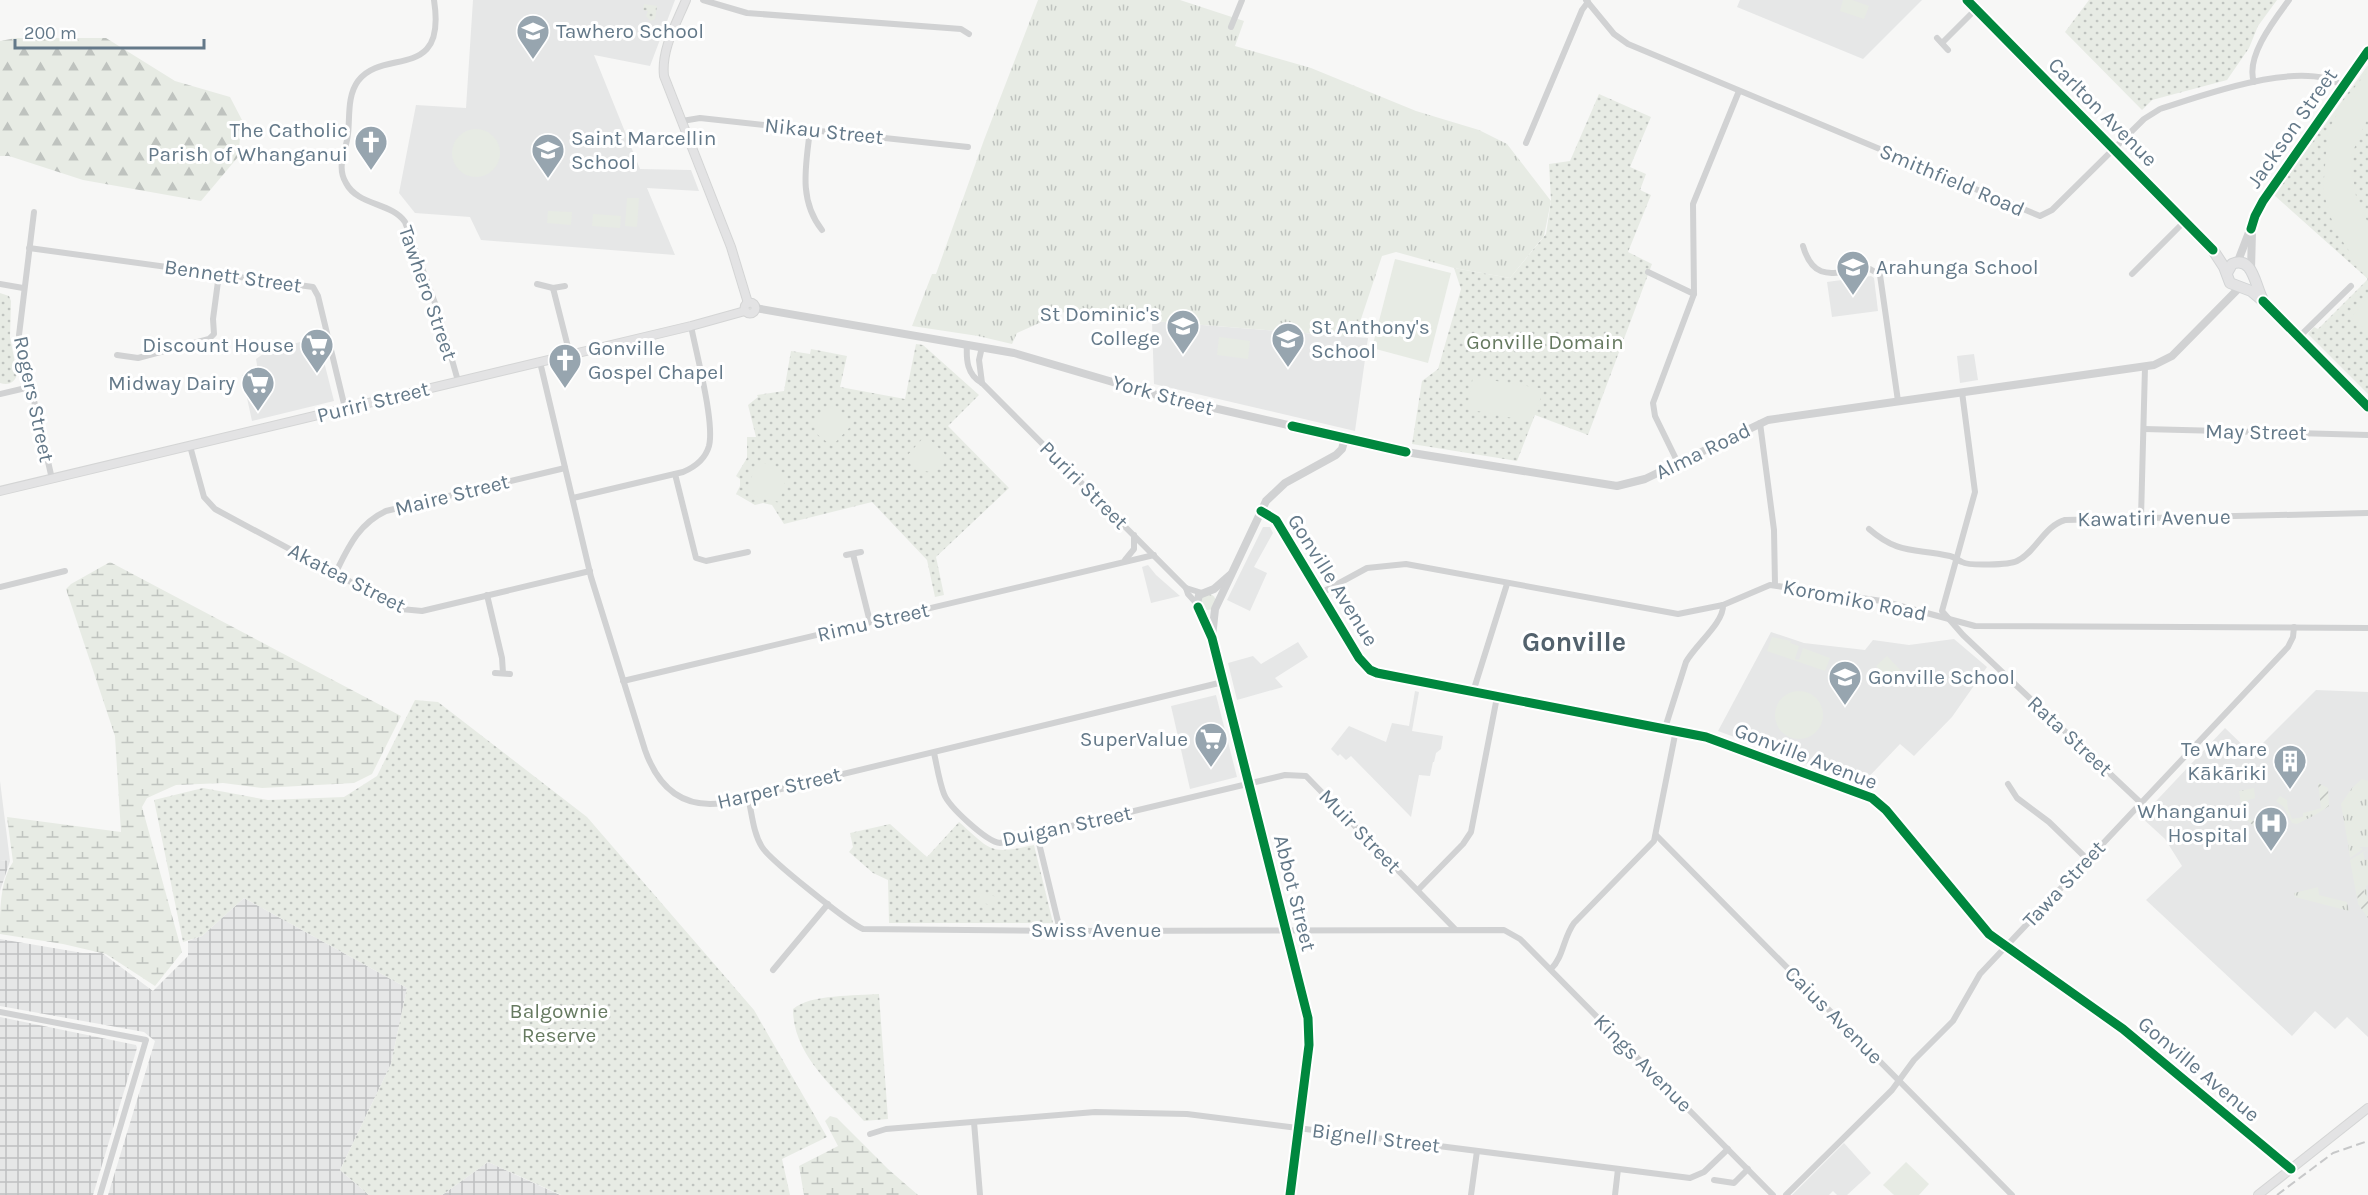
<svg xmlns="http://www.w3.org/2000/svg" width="2368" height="1195" viewBox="0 0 2368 1195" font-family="Karla,sans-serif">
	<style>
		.built { fill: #e6e7e7 }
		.industrial { fill: url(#industrial-grid) }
		.grass { fill: url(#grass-tufts) }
		.forest { fill: url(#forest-firs) }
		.wetland { fill: url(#wetland-marsh) }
		.park { fill: url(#park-dots) }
		.garden { fill: url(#garden-furrows) }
		.pitch { fill: #e7ebe4 }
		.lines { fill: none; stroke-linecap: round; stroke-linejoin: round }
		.secondary-casing { stroke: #d4d5d5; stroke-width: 10 }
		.trunk-casing { stroke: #d2d4d5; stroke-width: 12 }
		.minor { stroke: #d1d2d3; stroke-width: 6 }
		.tertiary { stroke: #d1d2d3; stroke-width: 8 }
		.secondary { stroke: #e3e3e4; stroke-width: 8 }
		.trunk { stroke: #e3e3e4; stroke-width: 10 }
		.rail { stroke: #c7c8c9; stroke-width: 2; stroke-dasharray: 9 4.5; stroke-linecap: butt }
		.cycleway-casing { stroke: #fff; stroke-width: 13 }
		.cycleway { stroke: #00873e; stroke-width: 9 }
		.labels { text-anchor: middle; stroke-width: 6; stroke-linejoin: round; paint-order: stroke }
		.poi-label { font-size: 21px; fill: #647989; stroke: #fff; text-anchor: end }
		.street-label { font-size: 21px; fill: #647989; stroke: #fff }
		.park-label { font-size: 21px; fill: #667a60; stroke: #fff }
		.district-label { font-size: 27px; font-weight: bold; fill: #53626d; stroke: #fff }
	</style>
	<defs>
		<pattern id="industrial-grid" width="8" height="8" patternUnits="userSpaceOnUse" patternTransform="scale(1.5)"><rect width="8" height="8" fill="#e6e7e7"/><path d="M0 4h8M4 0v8" fill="none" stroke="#bec0c1"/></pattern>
		<pattern id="grass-tufts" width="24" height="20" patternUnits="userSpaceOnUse" patternTransform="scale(1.5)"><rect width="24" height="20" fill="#e7ebe4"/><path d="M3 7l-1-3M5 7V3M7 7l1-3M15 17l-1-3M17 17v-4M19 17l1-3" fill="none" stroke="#bfc3bf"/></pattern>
		<pattern id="forest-firs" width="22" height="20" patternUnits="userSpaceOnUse" patternTransform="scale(1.5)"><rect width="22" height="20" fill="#e7ebe4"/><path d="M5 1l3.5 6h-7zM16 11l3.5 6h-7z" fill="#bfc3bf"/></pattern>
		<pattern id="wetland-marsh" width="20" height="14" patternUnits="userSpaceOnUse" patternTransform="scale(1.5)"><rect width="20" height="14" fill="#e7ebe4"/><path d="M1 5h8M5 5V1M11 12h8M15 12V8" fill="none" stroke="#bfc3bf"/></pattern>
		<pattern id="park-dots" width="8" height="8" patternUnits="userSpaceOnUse" patternTransform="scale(1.5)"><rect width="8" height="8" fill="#e7ebe4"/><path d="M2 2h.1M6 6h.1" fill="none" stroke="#bfc3bf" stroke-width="1.8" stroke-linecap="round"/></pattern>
		<pattern id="garden-furrows" width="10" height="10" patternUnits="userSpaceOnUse" patternTransform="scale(1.5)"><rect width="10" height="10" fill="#e7ebe4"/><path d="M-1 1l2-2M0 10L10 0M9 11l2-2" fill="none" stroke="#bfc3bf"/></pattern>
	</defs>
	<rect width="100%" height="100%" fill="#f7f7f6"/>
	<g class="built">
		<polygon points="473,0 675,0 650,66 594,55 640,169 691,170 699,191 647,188 675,255 481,240 470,217 415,213 399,193 416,105 466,108"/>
		<polygon points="1740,0 1922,0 1863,59 1737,7"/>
		<polygon points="1871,276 1874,278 1878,311 1832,317 1827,282"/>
		<polygon points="1152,321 1368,338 1355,431 1154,384"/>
		<polygon points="318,338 334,401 252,421 242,375 258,371 256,359 270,349"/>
		<polygon points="1974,354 1978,380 1960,383 1957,356"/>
		<polygon points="1263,527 1270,527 1273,533 1254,567 1267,573 1250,611 1227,600"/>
		<polygon points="1148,565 1156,575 1180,596 1151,603 1142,567"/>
		<polygon points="1771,632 1804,643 1865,650 1873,640 1909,645 1954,639 1987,667 1952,717 1914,756 1900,744 1862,784 1718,731"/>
		<polygon points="1298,642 1308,657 1275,678 1283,687 1237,700 1228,663 1253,656 1261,664"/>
		<polygon points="2316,690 2368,692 2368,1037 2347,1017 2335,1029 2315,1011 2292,1036 2146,900 2182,866 2165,839 2141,817 2225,728 2252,754"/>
		<polygon points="1415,691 1419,692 1412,731 1443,736 1441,749 1436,753 1434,762 1433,762 1430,776 1419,775 1411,817 1351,756 1346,760 1340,754 1338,756 1331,749 1349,726 1386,742 1392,723 1409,726"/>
		<polygon points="1216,695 1237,777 1190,789 1171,706"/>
		<polygon points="0,781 10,861 0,860"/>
		<polygon points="1844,1143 1871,1173 1847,1195 1837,1195 1833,1191 1829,1195 1792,1195"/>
	</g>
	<g class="industrial">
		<polygon points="0,860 10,861 0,891"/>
		<polygon points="244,898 407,988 391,1064 340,1170 369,1195 108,1195 155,1041 144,1032 0,1006 0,939 83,953 102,953 153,991 188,956 188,941 202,936"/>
		<polygon points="0,1017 136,1045 137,1048 93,1195 0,1195"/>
		<polygon points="488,1162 560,1195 442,1195"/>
	</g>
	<g class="grass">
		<polygon points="1038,0 1180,0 1244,21 1235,46 1311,68 1416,111 1479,130 1507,144 1551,201 1544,236 1510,278 1454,268 1396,252 1382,256 1355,337 1090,316 1064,312 1017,333 1012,344 978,336 912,326 932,274 936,274 984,140"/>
		<circle cx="1208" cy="602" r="8"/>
		<polygon points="2362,779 2368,781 2368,847 2359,847 2363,849 2350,858 2348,845 2353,846 2348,844 2341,804 2352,788"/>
		<polygon points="2254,788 2255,798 2248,800 2249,809 2241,804 2239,791"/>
		<polygon points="2280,796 2287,800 2288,809 2292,819 2303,817 2303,813 2311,811 2315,815 2297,824 2292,823 2284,807 2276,801"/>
		<polygon points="2368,849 2363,853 2365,860 2368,859 2368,885 2366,886 2368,901 2363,889 2357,890 2358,904 2350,860"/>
		<polygon points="2318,887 2319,895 2347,902 2349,911 2295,897 2294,893"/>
	</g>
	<polygon class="forest" points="16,38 106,38 175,81 230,97 242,120 238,157 201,201 83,180 9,156 0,156 0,41"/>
	<g class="wetland">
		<path d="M110 562 401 716 372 774 354 783 262 788 223 783 176 785 147 798 142 807 182 952 155 986 106 954 63 944 0 934C0 910 0 881 13 862L7 817 121 832 115 736 66 589 71 584Z"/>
		<polygon points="830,1116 837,1118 888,1169 918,1195 804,1195 799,1166 838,1146 825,1121"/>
	</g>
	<g class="park">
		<polygon points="2089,0 2277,0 2258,26 2249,48 2227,80 2152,100 2142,110 2065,32"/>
		<polygon points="644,4 657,6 655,19 651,21 646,16 648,11 643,10"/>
		<polygon points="2368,65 2368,394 2308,334 2314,327 2318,329 2368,279 2274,195"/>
		<polygon points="1599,94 1651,117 1630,167 1646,174 1640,190 1651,195 1628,252 1652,264 1588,435 1535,415 1517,461 1412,444 1422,381 1438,369 1461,289 1454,268 1510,278 1546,234 1551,201 1549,164 1570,161"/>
		<path d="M0 293 9 296 11 301 10 337 17 373C16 382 9 386 0 383Z"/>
		<polygon points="916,344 923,345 979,395 948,426 1009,488 936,557 944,595 935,597 927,560 872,502 784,524 772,505 763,503 755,505 736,494 740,486 740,479 736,476 747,458 747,437 756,437 748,405 758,397 757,395 784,391 791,351 810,354 811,349 847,356 840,387 905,399"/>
		<polygon points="415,700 438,702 587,817 754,1010 827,1137 782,1159 790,1195 561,1195 488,1162 442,1195 369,1195 340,1170 391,1064 407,988 244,898 202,936 183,942 154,800 203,788 268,800 344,797 377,776"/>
		<path d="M959 822C992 851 989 855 1034 845L1053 923H889L888 880 873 873 849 852 853 847 850 833 890 824 927 857Z"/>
		<path d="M879 994 888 1119 864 1121C835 1088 793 1056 793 1009 810 994 856 996 879 994Z"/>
	</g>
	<g class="garden">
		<polygon points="2318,783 2328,788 2329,806 2315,815 2311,811 2321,808"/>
		<polygon points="2240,812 2270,832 2273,837 2271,843 2264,843 2267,839 2242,815 2232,821 2229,820 2234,814"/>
		<polygon points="2363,889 2368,901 2368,918 2358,904 2357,890"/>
	</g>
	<g class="pitch">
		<polygon points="1843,0 1852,0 1869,6 1864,19 1840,11"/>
		<polygon points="2368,71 2368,117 2350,158 2356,196 2368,223 2368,279 2343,242 2330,216 2323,190 2328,131 2344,100"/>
		<circle cx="476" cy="153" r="24"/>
		<polygon points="627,198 639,198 637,227 625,226"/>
		<polygon points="548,211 572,212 571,225 547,223"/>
		<polygon points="593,214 621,216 620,228 592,226"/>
		<polygon points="1395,259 1451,273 1428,363 1372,348"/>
		<polygon points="2368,297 2368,332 2351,317"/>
		<polygon points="1219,337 1250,341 1248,359 1217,355"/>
		<polygon points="1473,377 1544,389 1532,422 1467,409"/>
		<polygon points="833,406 851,422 851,426 832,446 818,435 815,422 823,410"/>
		<polygon points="923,438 928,438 944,453 946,457 940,467 930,472 919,470 906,457"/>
		<polygon points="760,462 774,466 786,479 779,502 749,495 747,491 756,464"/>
		<polygon points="1772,637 1791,641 1790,643 1799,646 1795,659 1799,660 1803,648 1830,658 1825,671 1767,651"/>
		<polygon points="1887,656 1907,677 1896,687 1876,666"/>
		<circle cx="1799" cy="715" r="24"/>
		<polygon points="980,893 998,897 996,906 978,902"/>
		<polygon points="1906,1162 1929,1184 1919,1195 1894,1195 1883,1185"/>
	</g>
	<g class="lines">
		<defs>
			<g id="secondary">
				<path d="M686 0C676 24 661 50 664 76L731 247 748 303"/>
				<circle cx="750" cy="308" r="5.5"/>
				<polyline points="0,491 691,326 745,311"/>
				<polyline points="2258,1195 2368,1108"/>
			</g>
			<g id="trunk">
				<polyline points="1967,0 2213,250 2224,267 2230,283 2251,291 2263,301 2368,407"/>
				<path d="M2227 273 2232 264C2252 255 2255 284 2262 298"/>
			</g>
		</defs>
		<use href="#secondary" class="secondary-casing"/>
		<use href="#trunk" class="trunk-casing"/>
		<g class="minor">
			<path d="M434 0C447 83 383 47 358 81 347 96 350 117 348 134 346 152 336 166 346 183 358 206 391 202 405 222L439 314 458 381"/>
			<polyline points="703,0 747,13 961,29 969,34"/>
			<path d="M1586 0 1614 34 1628 44 2040 216 2052 210 2144 119 2160 109C2204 95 2303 58 2343 86"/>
			<polyline points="1231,27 1242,0"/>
			<polyline points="1937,38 1948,50"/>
			<polyline points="1942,43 1976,9"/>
			<path d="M2254 82C2245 57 2275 19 2289 0"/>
			<polyline points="682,121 700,118 968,147"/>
			<path d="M810 130C806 165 798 200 822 230"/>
			<polyline points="1526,143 1582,10 1588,2"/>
			<polyline points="34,212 19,335 52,479"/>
			<path d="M1803 246C1815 287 1839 269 1870 269L1880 275 1898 401"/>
			<polyline points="29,248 313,287 318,296 345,408"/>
			<polyline points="1648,272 1694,294"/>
			<polyline points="2132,274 2185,221"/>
			<polyline points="0,284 23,288"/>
			<polyline points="537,284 553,288 565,286"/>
			<polyline points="553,288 570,355"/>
			<polyline points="2299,337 2351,286"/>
			<path d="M967 344C966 360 967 375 982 383L1186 588 1188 594 1197 604"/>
			<polyline points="982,347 979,360 982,383"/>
			<polyline points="117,355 138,358 209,339 214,334 213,319 219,274"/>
			<path d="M540 362 591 577 645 750C658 787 682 809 723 803L1223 682"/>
			<polyline points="1962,392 1975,492 1942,611 1963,635 2141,803"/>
			<polyline points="0,394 30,387"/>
			<polyline points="1760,423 1774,530 1775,585"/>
			<polyline points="2144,429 2368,435"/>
			<polyline points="190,446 204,497 215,509 401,609 422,611 590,571"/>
			<polyline points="1678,463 1655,416 1653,403 1694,294 1693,204 1739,91"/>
			<polyline points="675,474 696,558 706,561 748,552"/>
			<path d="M573 498 683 472C695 467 705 460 709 446 715 423 696 352 691 326"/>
			<polyline points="1261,511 1276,520 1359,658 1370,670 1377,673 1706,737 1872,798 1886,810 1989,934 2123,1029 2291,1169"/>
			<polyline points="2141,518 2145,367"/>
			<path d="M1869 529C1899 555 1914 548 1950 556 1955 557 1957 560 1962 562 1969 566 2009 565 2017 561 2036 552 2044 526 2065 520L2368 513"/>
			<polyline points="853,554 870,622"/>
			<polyline points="846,555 861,552"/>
			<polyline points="1125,560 1134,549 1134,535"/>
			<path d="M335 574C348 548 358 524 386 511L565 468"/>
			<polyline points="0,587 65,571"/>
			<polyline points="1186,588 1202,593"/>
			<polyline points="1321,593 1367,568 1406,564 1678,614 1723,605 1770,585 1882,601 1975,626 2368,628"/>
			<polyline points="487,595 502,658 503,673"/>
			<polyline points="495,673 510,674"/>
			<polyline points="623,681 1154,555"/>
			<polyline points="1473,692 1507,584"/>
			<path d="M1665 728 1686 662C1695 645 1724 623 1723 605"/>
			<path d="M934 753C937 766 939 781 944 794 949 807 987 842 1000 843L1285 775 1306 776 1455 929"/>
			<polyline points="2008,784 2017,798 2049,822 2087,859"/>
			<path d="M748 797C752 813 753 833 762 847 770 860 849 923 863 929L1067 931 1504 930 1520 939 1528 947 1773 1195"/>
			<polyline points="1037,835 1060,930"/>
			<polyline points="1656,835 2012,1195"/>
			<polyline points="1418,890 1463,844 1471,832 1497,697"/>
			<path d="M1551 969C1564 956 1563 938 1574 923L1654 841 1676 730"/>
			<polyline points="773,970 828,904"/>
			<polyline points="0,1012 146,1040 100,1195"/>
			<polyline points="974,1122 980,1195"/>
			<polyline points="870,1134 886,1129 1095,1112 1187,1114 1690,1178 1704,1172 1728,1149"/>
			<polyline points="1714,1180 1734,1183 1748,1169"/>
			<polyline points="1471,1195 1477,1151"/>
			<polyline points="1615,1195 1618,1169"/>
			<polyline points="1786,1195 1892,1090 1914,1060 1953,1021 1980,974 2288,647 2293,637 2294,627"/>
		</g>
		<g class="tertiary">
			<polyline points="2238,261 2258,209 2368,51"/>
			<polyline points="2251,270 2252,231"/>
			<polyline points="755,308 1014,353 1157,395 1406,452 1617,486 1645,479 1768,420 2154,365 2172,356 2241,286"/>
			<polyline points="1230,575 1214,589 1199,595 1197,604 1212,638 1308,1018 1309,1045 1290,1195"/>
			<polyline points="1212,637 1215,609 1266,501 1285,483 1336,455 1342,449 1345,438"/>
		</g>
		<use href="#secondary" class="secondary"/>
		<use href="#trunk" class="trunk"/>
		<polyline class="rail" points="2277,1195 2333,1153 2368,1141"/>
		<defs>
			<g id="cycleway">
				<polyline points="1967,0 2213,250"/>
				<polyline points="2251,229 2255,216 2263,201 2368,51"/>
				<polyline points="2263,301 2368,407"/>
				<polyline points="1292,426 1406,452"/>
				<polyline points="1261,511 1276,520 1359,658 1370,670 1377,673 1706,737 1872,798 1886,810 1989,934 2123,1029 2291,1169"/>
				<polyline points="1198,607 1212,638 1308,1018 1309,1045 1290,1195"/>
			</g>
		</defs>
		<use href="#cycleway" class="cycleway-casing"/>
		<use href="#cycleway" class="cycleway"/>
	</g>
	<defs>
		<symbol id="school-pin" viewBox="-11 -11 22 30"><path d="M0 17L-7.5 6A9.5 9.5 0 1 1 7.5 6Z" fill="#97a5af" stroke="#fff"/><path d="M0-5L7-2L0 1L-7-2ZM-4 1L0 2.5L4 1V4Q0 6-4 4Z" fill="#fff"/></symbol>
		<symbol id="church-pin" viewBox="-11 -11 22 30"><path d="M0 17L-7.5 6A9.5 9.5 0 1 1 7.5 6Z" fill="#97a5af" stroke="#fff"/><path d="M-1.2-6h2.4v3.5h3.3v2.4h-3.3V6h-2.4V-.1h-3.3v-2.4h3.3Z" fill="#fff"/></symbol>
		<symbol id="supermarket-pin" viewBox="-11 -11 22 30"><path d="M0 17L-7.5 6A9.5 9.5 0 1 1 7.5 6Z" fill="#97a5af" stroke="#fff"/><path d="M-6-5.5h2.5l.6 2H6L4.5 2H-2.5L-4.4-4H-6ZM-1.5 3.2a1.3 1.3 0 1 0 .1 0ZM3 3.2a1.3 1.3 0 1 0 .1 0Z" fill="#fff"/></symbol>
		<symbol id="building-pin" viewBox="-11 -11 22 30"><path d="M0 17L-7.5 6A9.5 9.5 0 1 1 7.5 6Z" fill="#97a5af" stroke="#fff"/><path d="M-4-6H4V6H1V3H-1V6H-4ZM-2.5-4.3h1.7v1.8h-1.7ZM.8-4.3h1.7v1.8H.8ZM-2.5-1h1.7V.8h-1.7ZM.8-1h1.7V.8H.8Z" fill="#fff"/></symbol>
		<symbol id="hospital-pin" viewBox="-11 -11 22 30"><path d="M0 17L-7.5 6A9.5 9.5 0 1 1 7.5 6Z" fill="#97a5af" stroke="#fff"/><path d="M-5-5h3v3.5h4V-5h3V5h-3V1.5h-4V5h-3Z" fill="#fff"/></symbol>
	</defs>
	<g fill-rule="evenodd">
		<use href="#school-pin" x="514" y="12" width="38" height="52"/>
		<use href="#church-pin" x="352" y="123" width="38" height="52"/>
		<use href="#school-pin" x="529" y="131" width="38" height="52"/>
		<use href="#school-pin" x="1834" y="248" width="38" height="52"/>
		<use href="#school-pin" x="1164" y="307" width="38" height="52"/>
		<use href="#school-pin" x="1269" y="320" width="38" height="52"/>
		<use href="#supermarket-pin" x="298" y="326" width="38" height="52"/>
		<use href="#church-pin" x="546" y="341" width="38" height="52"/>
		<use href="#supermarket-pin" x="239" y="364" width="38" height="52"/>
		<use href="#school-pin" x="1826" y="658" width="38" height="52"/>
		<use href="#supermarket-pin" x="1192" y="720" width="38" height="52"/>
		<use href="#building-pin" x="2271" y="742" width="38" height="52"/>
		<use href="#hospital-pin" x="2252" y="804" width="38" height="52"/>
	</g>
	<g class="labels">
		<g class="poi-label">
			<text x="556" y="38" text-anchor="start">Tawhero School</text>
			<text x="348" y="137">The Catholic<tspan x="348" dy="24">Parish of Whanganui</tspan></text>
			<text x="571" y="145" text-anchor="start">Saint Marcellin<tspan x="571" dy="24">School</tspan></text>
			<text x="1876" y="274" text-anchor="start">Arahunga School</text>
			<text x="1160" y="321">St Dominic's<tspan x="1160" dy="24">College</tspan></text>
			<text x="1311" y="334" text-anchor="start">St Anthony's<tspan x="1311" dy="24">School</tspan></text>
			<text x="294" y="352">Discount House</text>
			<text x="588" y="355" text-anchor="start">Gonville<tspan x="588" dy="24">Gospel Chapel</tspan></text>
			<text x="235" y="390">Midway Dairy</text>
			<text x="1868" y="684" text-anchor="start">Gonville School</text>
			<text x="1188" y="746">SuperValue</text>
			<text x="2267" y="756">Te Whare<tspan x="2267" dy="24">Kākāriki</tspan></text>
			<text x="2248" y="818">Whanganui<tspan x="2248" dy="24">Hospital</tspan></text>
		</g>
		<g class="street-label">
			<text transform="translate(2103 112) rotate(45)" y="7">Carlton Avenue</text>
			<text transform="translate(2292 128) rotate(-55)" y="7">Jackson Street</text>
			<text transform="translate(824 131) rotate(6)" y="7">Nikau Street</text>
			<text transform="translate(1952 180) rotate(23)" y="7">Smithfield Road</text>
			<text transform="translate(233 276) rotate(8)" y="7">Bennett Street</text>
			<text transform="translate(428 293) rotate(71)" y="7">Tawhero Street</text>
			<text transform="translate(1163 395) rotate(15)" y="7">York Street</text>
			<text transform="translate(34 399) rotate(78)" y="7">Rogers Street</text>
			<text transform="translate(373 402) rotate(-14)" y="7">Puriri Street</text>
			<text transform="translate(2256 432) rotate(1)" y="7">May Street</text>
			<text transform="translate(1703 451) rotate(-26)" y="7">Alma Road</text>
			<text transform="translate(1084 485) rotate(45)" y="7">Puriri Street</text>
			<text transform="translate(452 495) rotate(-14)" y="7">Maire Street</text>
			<text transform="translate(2154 518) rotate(-1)" y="7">Kawatiri Avenue</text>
			<text transform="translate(347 578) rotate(27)" y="7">Akatea Street</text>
			<text transform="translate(1333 580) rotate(58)" y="7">Gonville Avenue</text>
			<text transform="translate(1855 600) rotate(11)" y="7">Koromiko Road</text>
			<text transform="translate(873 622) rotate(-13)" y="7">Rimu Street</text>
			<text transform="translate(2070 736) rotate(43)" y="7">Rata Street</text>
			<text transform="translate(1806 756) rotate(21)" y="7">Gonville Avenue</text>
			<text transform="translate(779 788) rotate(-13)" y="7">Harper Street</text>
			<text transform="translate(1067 826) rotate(-12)" y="7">Duigan Street</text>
			<text transform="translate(1360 831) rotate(46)" y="7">Muir Street</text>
			<text transform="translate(2064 884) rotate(-47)" y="7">Tawa Street</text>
			<text transform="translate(1295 893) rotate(76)" y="7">Abbot Street</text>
			<text x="1096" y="937">Swiss Avenue</text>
			<text transform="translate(1834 1015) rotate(45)" y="7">Caius Avenue</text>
			<text transform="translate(1643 1063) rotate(45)" y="7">Kings Avenue</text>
			<text transform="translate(2199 1069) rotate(40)" y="7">Gonville Avenue</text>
			<text transform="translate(1376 1138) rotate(7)" y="7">Bignell Street</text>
		</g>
		<g class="park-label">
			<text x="1545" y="349">Gonville Domain</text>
			<text x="559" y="1018">Balgownie<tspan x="559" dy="24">Reserve</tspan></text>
		</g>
		<g class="district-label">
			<text x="1574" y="651">Gonville</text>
		</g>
	</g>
	<path d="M15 39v9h189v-9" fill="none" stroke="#647989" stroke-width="3"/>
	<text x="24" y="39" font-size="18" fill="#647989" stroke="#ffffff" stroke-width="4.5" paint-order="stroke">200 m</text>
</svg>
